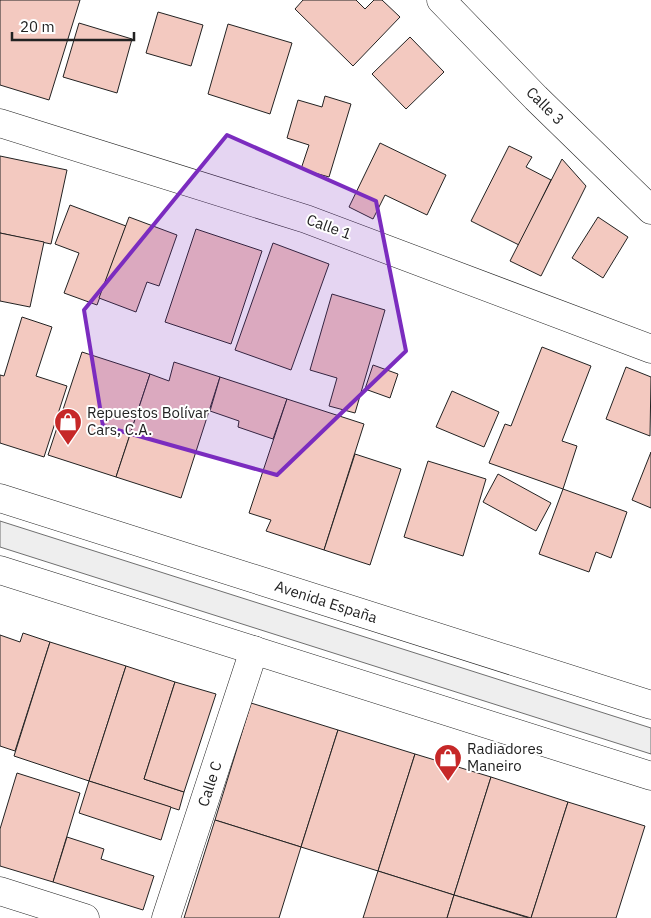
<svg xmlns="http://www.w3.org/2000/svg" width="651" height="918" viewBox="0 0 651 918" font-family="'IBM Plex Sans',sans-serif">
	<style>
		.grass { fill: #eee; stroke: #6f6f6f }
		.building { fill: #f3c9c0; stroke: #222 }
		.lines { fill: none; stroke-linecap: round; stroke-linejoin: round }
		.minor-casing { stroke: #222; stroke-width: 29 }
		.major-casing { stroke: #222; stroke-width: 29 }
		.minor { stroke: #fff; stroke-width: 28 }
		.major { stroke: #fff; stroke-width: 28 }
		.marked { fill: #7b2cbf; fill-opacity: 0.2; stroke: #7b2cbf; stroke-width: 4; stroke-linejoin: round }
		.labels { text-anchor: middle; stroke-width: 4; stroke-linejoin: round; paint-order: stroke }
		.street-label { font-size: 15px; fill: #222; stroke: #fff }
		.poi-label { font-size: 15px; fill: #222; stroke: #fff; text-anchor: start }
	</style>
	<rect width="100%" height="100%" fill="#fff"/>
	<polygon class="grass" points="0,521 651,728 651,754 0,547"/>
	<g class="building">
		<polygon points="0,0 80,0 49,100 0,85"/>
		<polygon points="303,0 356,0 365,9 374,0 382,0 400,17 353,66 295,9"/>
		<polygon points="158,12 203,25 191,66 146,53"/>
		<polygon points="79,23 132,39 117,93 63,77"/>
		<polygon points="228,24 292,43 270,114 208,94"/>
		<polygon points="410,37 444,72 406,109 372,74"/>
		<polygon points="325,96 351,104 329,177 301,169 309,145 287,138 298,100 322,107"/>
		<polygon points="380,143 446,175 427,215 385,195 373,219 349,207"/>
		<polygon points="509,146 532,157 526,167 551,180 519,245 471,221"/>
		<polygon points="0,156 67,170 51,244 0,233"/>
		<polygon points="562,159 586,186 541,276 510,261"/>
		<polygon points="70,205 126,226 97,305 64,293 79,253 55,244"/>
		<polygon points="129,217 177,235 159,286 147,282 136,312 99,298"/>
		<polygon points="598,217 628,237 603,278 572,258"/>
		<polygon points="196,229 262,251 231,344 165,322"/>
		<polygon points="0,233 44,242 30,307 0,301"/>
		<polygon points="273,243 329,264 291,370 235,350"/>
		<polygon points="332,294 385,310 355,413 329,406 337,378 310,370"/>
		<polygon points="22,317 52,327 36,376 67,386 44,457 0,443 0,375 4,376"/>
		<polygon points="542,347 591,366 562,441 577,446 563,489 489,463 505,424 511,426"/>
		<polygon points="82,352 150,374 116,477 48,455"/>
		<polygon points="174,362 220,377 181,498 116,477 150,374 169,381"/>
		<polygon points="373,365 398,374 390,398 365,389"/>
		<polygon points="626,367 651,377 650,436 606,419"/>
		<polygon points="220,377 287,399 273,439 238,427 239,421 210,411"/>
		<polygon points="452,391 499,412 484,447 436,427"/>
		<polygon points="287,399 364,424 324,550 266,531 271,520 249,513"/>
		<polygon points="651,452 651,508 632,500"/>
		<polygon points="355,454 401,469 370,565 324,550"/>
		<polygon points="428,461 486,479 463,556 404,537"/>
		<polygon points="498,474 551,503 536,531 483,502"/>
		<polygon points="563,489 627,512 611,558 596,552 589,572 539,554"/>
		<polygon points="23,633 50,642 15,751 0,746 0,635 20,642"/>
		<polygon points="50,642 126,666 89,781 14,756"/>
		<polygon points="126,666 175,682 144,779 184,792 179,810 89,781"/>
		<polygon points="175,682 216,694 184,792 144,779"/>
		<polygon points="251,703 338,730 301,847 215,820"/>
		<polygon points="338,730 415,754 378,871 301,847"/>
		<polygon points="415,754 491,777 454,895 378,871"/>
		<polygon points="17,773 80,793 53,882 0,866 0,829"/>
		<polygon points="491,777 568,802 531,918 454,895"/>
		<polygon points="89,781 171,807 161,840 79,813"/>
		<polygon points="568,802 645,826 616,918 531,918"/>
		<polygon points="215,820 301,847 279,918 184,918"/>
		<polygon points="67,837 104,849 101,859 154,876 143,910 53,882"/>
		<polygon points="378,871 454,895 447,918 363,918"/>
		<polygon points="454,895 529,918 447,918"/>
	</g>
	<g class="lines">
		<defs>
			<g id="minor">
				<polyline points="441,0 536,98 651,210"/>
				<polyline points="0,123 306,219 651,349"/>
				<polyline points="0,891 85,918"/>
				<polyline points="166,918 254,650"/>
			</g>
			<g id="major">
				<polyline points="0,498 651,705"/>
				<polyline points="0,570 651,776"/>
			</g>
		</defs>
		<use href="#minor" class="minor-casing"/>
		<use href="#major" class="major-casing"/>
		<use href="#minor" class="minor"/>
		<use href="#major" class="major"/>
	</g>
	<path class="marked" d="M227 135 376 201 406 351 277 475 103 426 84 310Z"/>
	<defs>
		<symbol id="shop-pin" viewBox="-11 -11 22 30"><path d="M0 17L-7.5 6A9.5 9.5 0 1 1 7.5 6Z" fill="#c62828" stroke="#fff"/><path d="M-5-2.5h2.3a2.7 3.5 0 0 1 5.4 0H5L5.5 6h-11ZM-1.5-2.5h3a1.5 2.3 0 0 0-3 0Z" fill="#fff"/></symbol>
	</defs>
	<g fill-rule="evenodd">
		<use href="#shop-pin" x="52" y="406" width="32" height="43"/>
		<use href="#shop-pin" x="432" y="742" width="32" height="43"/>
	</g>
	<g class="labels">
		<g class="street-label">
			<text transform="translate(545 106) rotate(45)" y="5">Calle 3</text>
			<text transform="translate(329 227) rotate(20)" y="5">Calle 1</text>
			<text transform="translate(326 602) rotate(18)" y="5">Avenida España</text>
			<text transform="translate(210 784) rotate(-72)" y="5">Calle C</text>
		</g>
		<g class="poi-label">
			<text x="87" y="418">Repuestos Bolívar<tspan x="87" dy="17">Cars, C.A.</tspan></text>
			<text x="467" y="754">Radiadores<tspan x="467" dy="17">Maneiro</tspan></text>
		</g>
	</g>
	<path d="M12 32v8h122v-8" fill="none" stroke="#222222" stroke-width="2.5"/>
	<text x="20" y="32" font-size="15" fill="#222222" stroke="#ffffff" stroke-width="4" paint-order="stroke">20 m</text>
</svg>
